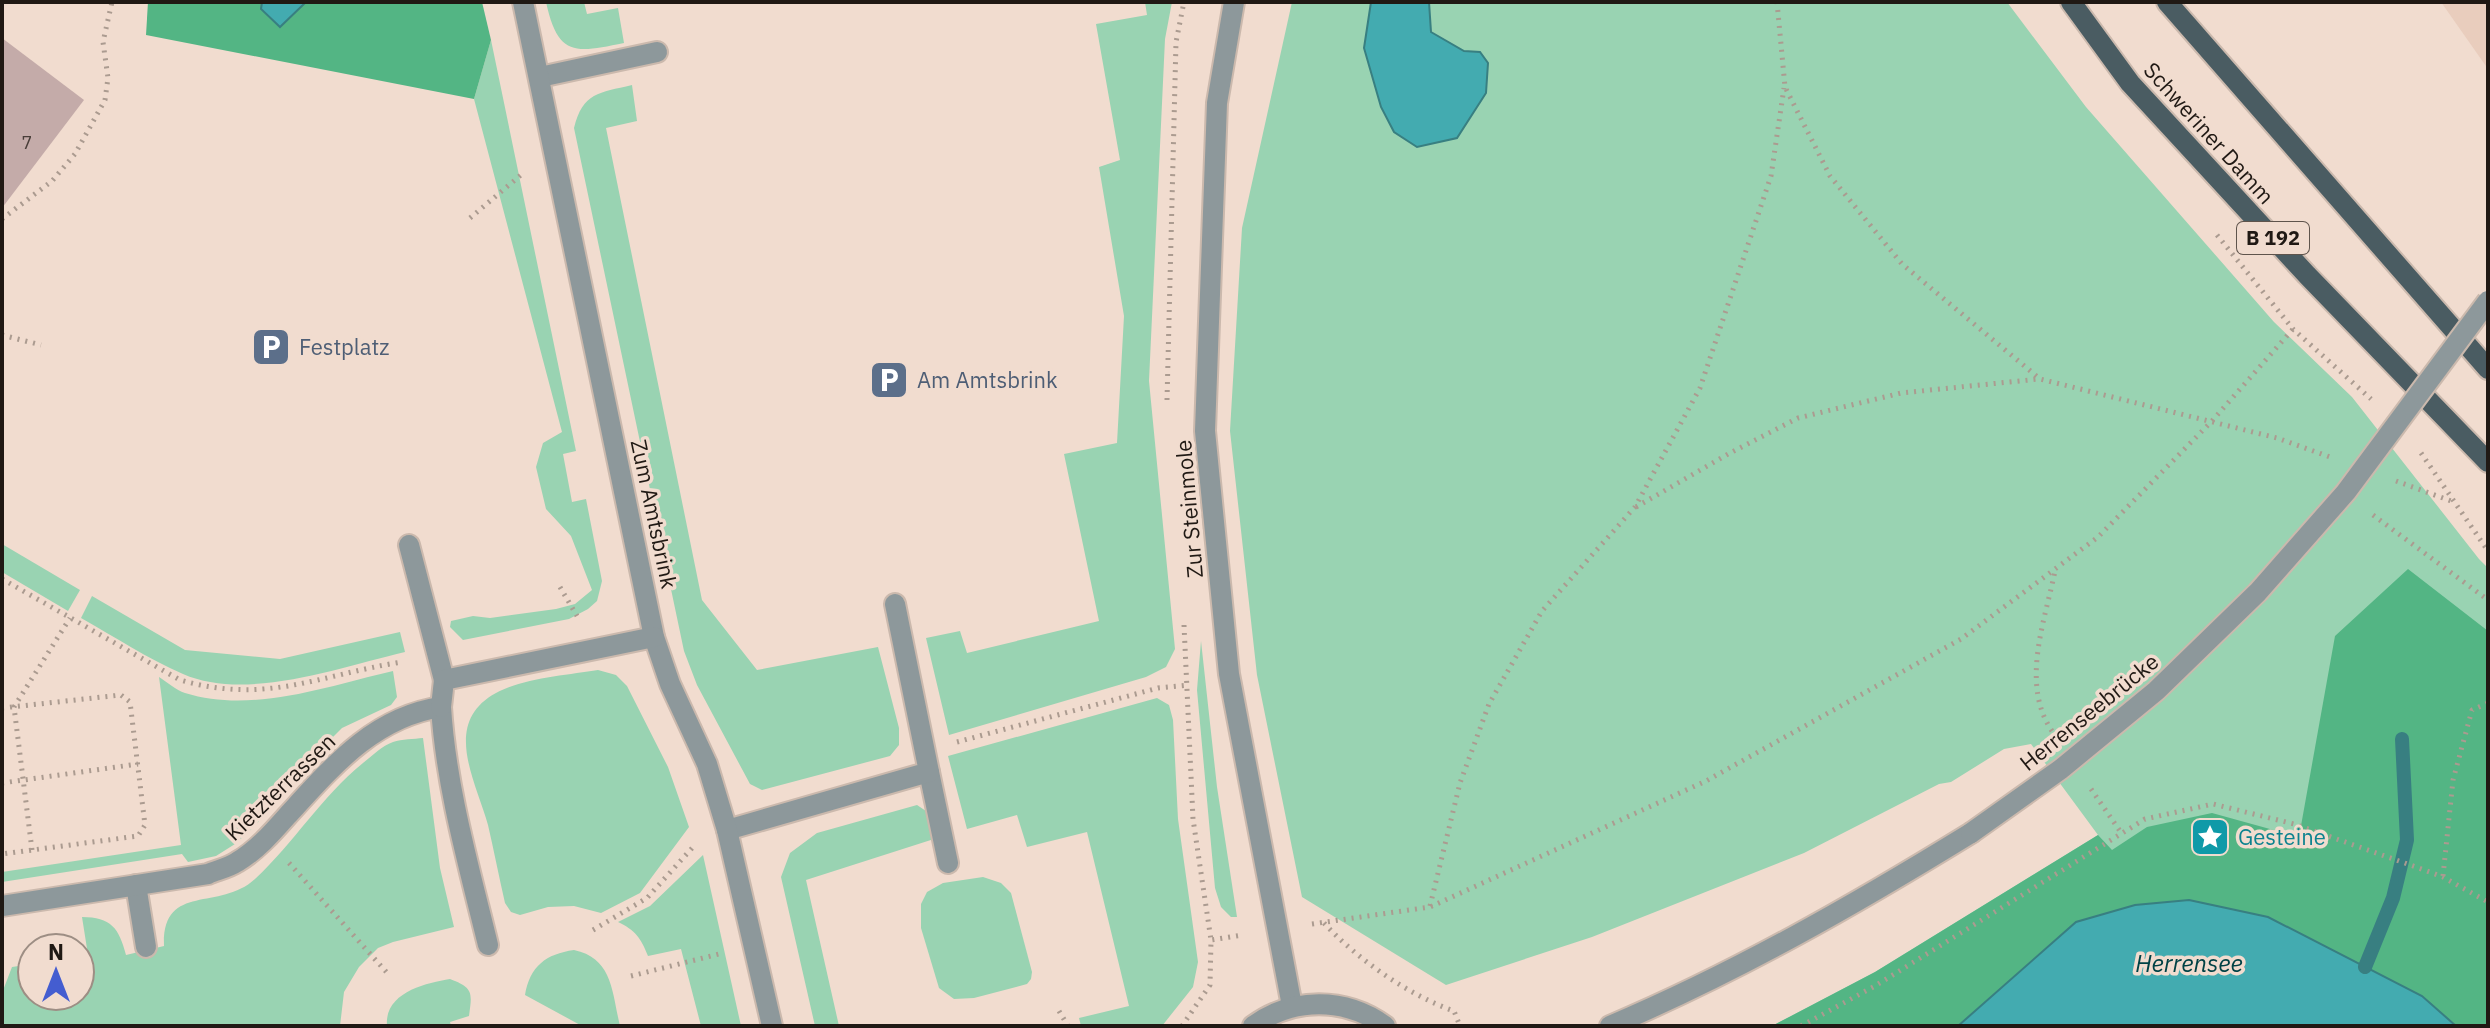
<svg xmlns="http://www.w3.org/2000/svg" width="2490" height="1028" viewBox="0 0 2490 1028" font-family="'IBM Plex Sans',sans-serif">
	<style>
		.built { fill: #e9cdbd }
		.green { fill: #99d3b2 }
		.forest { fill: #53b584 }
		.water { fill: #43abb0; stroke: #387f81; stroke-width: 2 }
		.lines { fill: none; stroke-linecap: round; stroke-linejoin: round }
		.stream { stroke: #387f81; stroke-width: 14 }
		.building { fill: #c4aba9 }
		.service-casing { stroke: #cbb9ad; stroke-width: 24 }
		.minor-casing { stroke: #cbb9ad; stroke-width: 24 }
		.tertiary-casing { stroke: #cbb9ad; stroke-width: 24 }
		.primary-casing { stroke: #cbb9ad; stroke-width: 24 }
		.path { stroke: #ab9b90; stroke-width: 5; stroke-dasharray: 2 6; stroke-linecap: butt }
		.service { stroke: #8d989b; stroke-width: 20 }
		.minor { stroke: #8d989b; stroke-width: 20 }
		.tertiary { stroke: #8d989b; stroke-width: 20 }
		.primary { stroke: #4a5c62; stroke-width: 20 }
		.service-bridge-casing { stroke: #cbb9ad; stroke-width: 24; stroke-linecap: butt }
		.service-bridge { stroke: #8d989b; stroke-width: 20 }
		.labels { text-anchor: middle; stroke-width: 7; stroke-linejoin: round; paint-order: stroke }
		.number-label { font-size: 18px; fill: #493e39 }
		.shield { fill: #f1dccf; stroke: #5f544c; stroke-width: 2 }
		.shield-label { font-size: 20px; font-weight: bold; fill: #201914 }
		.street-label { font-size: 22px; fill: #201914; stroke: #f1dccf }
		.service-label { font-size: 22px; fill: #4e5e75; stroke: #f1dccf; text-anchor: start }
		.culture-label { font-size: 22px; fill: #0d838f; stroke: #f1dccf; text-anchor: start }
		.water-label { font-size: 24px; font-style: italic; fill: #004245; stroke: #f1dccf }
	</style>
	<rect width="100%" height="100%" fill="#f1dccf"/>
	<polygon class="built" points="2441,2 2488,2 2488,69"/>
	<g class="green">
		<path d="M546 2H584L587 14 618 8 624 43C575 53 558 57 546 2Z"/>
		<polygon points="1145,2 1172,2 1165,39 1149,381 1175,649 1166,667 1146,677 949,735 926,638 960,631 967,653 1099,621 1064,454 1117,443 1124,316 1099,167 1120,160 1096,24 1147,15"/>
		<polygon points="1292,2 2007,2 2086,107 2274,322 2352,397 2479,559 2488,568 2488,1026 1772,1026 1875,972 2098,835 2031,744 2004,749 1951,782 1939,784 1804,853 1592,937 1446,985 1302,897 1257,675 1230,431 1242,228"/>
		<polygon points="491,40 576,451 563,454 572,502 586,499 602,581 597,601 588,609 569,619 463,640 450,627 451,621 473,616 490,618 556,609 575,604 592,590 571,536 546,509 536,467 543,443 562,432 474,99"/>
		<path d="M632 85 637 121 606 128 702 600 757 670 878 647 899 728V745L890 756 762 790 750 784 697 685 684 651 574 128C583 92 599 93 632 85Z"/>
		<polygon points="2,544 80,590 68,611 2,572"/>
		<path d="M92 596 185 650 280 659 400 632 405 652C340 667 247 702 183 674 148 659 115 637 81 618Z"/>
		<polygon points="1201,641 1217,787 1237,917 1231,917 1221,907 1215,888 1197,690"/>
		<path d="M598 670 616 675 627 686 668 767 689 827 640 893 601 913 574 906 548 907 520 915 511 912 505 903C499 877 494 851 488 825 476 781 441 723 496 693 523 678 568 675 598 670Z"/>
		<path d="M393 671 397 697 391 705 342 728 306 764 255 826 235 844 216 856 188 862 182 854 2 882V872L181 845 159 677C167 682 176 690 185 693 252 714 328 686 393 671Z"/>
		<polygon points="1157,698 1169,705 1173,720 1178,819 1198,962 1193,987 1162,1026 1081,1026 1079,1018 1129,1006 1087,832 1027,847 1017,815 967,829 948,756"/>
		<path d="M423 738 440 868 454 927 393 942 378 948 359 967 344 992 340 1026H4L2 993 12 967 32 964V996H80V957L88 955 82 917C111 917 119 928 126 955L164 946C162 882 219 912 255 879 294 843 321 797 363 763 373 755 382 746 393 742 402 739 414 739 423 738Z"/>
		<polygon points="917,805 926,811 934,839 806,880 839,1026 815,1026 781,877 790,853 817,833"/>
		<path d="M703 855 741 1026H701L681 949 648 956C641 938 635 930 618 922L650 906Z"/>
		<polygon points="983,877 1001,883 1011,893 1032,972 1031,979 1027,984 974,998 954,999 939,988 921,928 921,904 927,892 943,883"/>
		<path d="M574 950C613 958 612 993 620 1026H582L525 995C530 966 546 954 574 950Z"/>
		<path d="M450 979C474 988 472 993 469 1016L450 1022 451 1026H387C384 993 425 983 450 979Z"/>
	</g>
	<g class="forest">
		<polygon points="148,2 482,2 491,40 474,99 146,35"/>
		<polygon points="2408,569 2488,631 2488,1026 2456,1026 2422,996 2268,917 2076,922 1958,1026 1772,1026 1875,972 2098,835 2112,850 2147,827 2212,813 2299,837 2335,636"/>
	</g>
	<g class="water">
		<polygon points="262,2 306,2 280,27 261,9"/>
		<polygon points="1371,2 1429,2 1431,32 1464,51 1480,52 1488,63 1486,93 1457,138 1417,147 1394,132 1381,107 1364,48"/>
		<polygon points="2189,900 2268,917 2422,996 2456,1026 1958,1026 2076,922 2135,905"/>
	</g>
	<g class="lines">
		<polyline class="stream" points="2365,967 2393,898 2407,840 2402,739"/>
	</g>
	<polygon class="building" points="2,38 84,100 2,208"/>
	<g class="lines">
		<defs>
			<g id="service">
				<polyline points="540,77 657,52"/>
				<polyline points="409,545 444,680"/>
				<polyline points="929,772 948,863"/>
				<polyline points="727,830 929,772 895,604"/>
				<polyline points="136,885 146,947"/>
				<path d="M2 906 208 874C217 870 228 868 237 862 256 851 272 833 287 816 331 768 373 717 441 707 446 787 469 867 488 945"/>
				<path d="M1610 1026C1737 972 1854 905 1971 833"/>
			</g>
			<g id="minor">
				<polyline points="523,2 654,637 670,684 707,764 727,830 772,1026"/>
				<polyline points="441,707 444,680 654,637"/>
			</g>
			<g id="tertiary">
				<polyline points="1234,2 1217,103 1205,431 1229,674 1292,1006"/>
				<path d="M1253 1026C1293 997 1345 997 1385 1026"/>
			</g>
			<g id="primary">
				<polyline points="2071,2 2130,83 2307,275 2488,462"/>
				<polyline points="2167,2 2488,369"/>
			</g>
		</defs>
		<use href="#service" class="service-casing"/>
		<use href="#minor" class="minor-casing"/>
		<use href="#tertiary" class="tertiary-casing"/>
		<use href="#primary" class="primary-casing"/>
		<g class="path">
			<polyline points="1777,2 1785,87 1830,176 1902,264 2040,379 2277,438 2330,457"/>
			<polyline points="470,218 522,174"/>
			<polyline points="2,219 52,181 75,154 105,100 108,78 103,42 112,2"/>
			<polyline points="2217,235 2293,329 2371,399"/>
			<polyline points="2,335 41,345"/>
			<polyline points="1167,400 1176,42 1184,2"/>
			<polyline points="2421,453 2488,551"/>
			<polyline points="2396,481 2454,502"/>
			<polyline points="1636,507 1730,453 1798,418 1901,393 2039,379"/>
			<polyline points="2373,515 2488,600"/>
			<path d="M2 579 180 680C267 705 318 675 402 662"/>
			<polyline points="560,587 577,616"/>
			<polyline points="1184,625 1193,819 1211,940"/>
			<polyline points="2,708 121,695 130,702 145,825 138,836 2,854"/>
			<path d="M2052 731C2020 684 2045 621 2055 571"/>
			<polyline points="957,742 1158,688 1189,685"/>
			<polyline points="2,783 138,764"/>
			<polyline points="2091,789 2122,834"/>
			<polyline points="32,850 14,707 70,618"/>
			<polyline points="289,863 389,975"/>
			<polyline points="2443,876 2453,780 2472,710 2488,703"/>
			<polyline points="1430,906 1460,783 1489,704 1542,611 1635,507 1700,388 1771,176 1784,88"/>
			<path d="M1324 923C1357 959 1408 995 1454 1011L1460 1026"/>
			<polyline points="1312,924 1430,907 1706,781 1961,639 2098,537 2212,421 2293,329"/>
			<polyline points="593,930 647,898 693,847"/>
			<polyline points="631,976 719,954"/>
			<polyline points="1059,1011 1068,1026"/>
			<polyline points="1182,1026 1210,985 1211,940 1243,935"/>
			<polyline points="1801,1026 1875,986 2145,819 2213,804 2294,824 2416,867 2443,877 2488,902"/>
		</g>
		<use href="#service" class="service"/>
		<use href="#minor" class="minor"/>
		<use href="#tertiary" class="tertiary"/>
		<use href="#primary" class="primary"/>
		<defs>
			<polyline id="service-bridge" points="1971,833 2061,769 2156,691 2258,592 2346,492 2488,301"/>
		</defs>
		<use href="#service-bridge" class="service-bridge-casing"/>
		<use href="#service-bridge" class="service-bridge"/>
	</g>
	<defs>
		<symbol id="parking-square" viewBox="-11 -11 22 22"><rect x="-9" y="-9" width="18" height="18" rx="4" fill="#5c6f8a" stroke="#f1dccf"/><path d="M-3.5-5.5H1a3.5 3.5 0 0 1 0 7H-1V5.5H-3.5ZM-1-3.4V-.6H.8a1.4 1.4 0 0 0 0-2.8Z" fill="#fff"/></symbol>
		<symbol id="sight-square" viewBox="-11 -11 22 22"><rect x="-9" y="-9" width="18" height="18" rx="4" fill="#0f9aa8" stroke="#f1dccf"/><path d="M0-6L1.8-2.2L6-1.7L2.9 1.2L3.7 5.4L0 3.3L-3.7 5.4L-2.9 1.2L-6-1.7L-1.8-2.2Z" fill="#fff"/></symbol>
	</defs>
	<g fill-rule="evenodd">
		<use href="#parking-square" x="249" y="325" width="44" height="44"/>
		<use href="#parking-square" x="867" y="358" width="44" height="44"/>
		<use href="#sight-square" x="2188" y="815" width="44" height="44"/>
	</g>
	<g class="labels">
		<g class="number-label">
			<text x="27" y="149">7</text>
		</g>
		<rect class="shield" x="2237" y="222" width="72" height="32" rx="6"/>
		<g class="shield-label">
			<text x="2273" y="245">B 192</text>
		</g>
		<g class="street-label">
			<text transform="translate(2209 133) rotate(48)" y="8">Schweriner Damm</text>
			<text transform="translate(1189 509) rotate(-95)" y="8">Zur Steinmole</text>
			<text transform="translate(654 514) rotate(78)" y="8">Zum Amtsbrink</text>
			<text transform="translate(2089 712) rotate(-39)" y="8">Herrenseebrücke</text>
			<text transform="translate(280 787) rotate(-44)" y="8">Kietzterrassen</text>
		</g>
		<g class="service-label">
			<text x="299" y="355">Festplatz</text>
			<text x="917" y="388">Am Amtsbrink</text>
		</g>
		<g class="culture-label">
			<text x="2238" y="845">Gesteine</text>
		</g>
		<g class="water-label">
			<text x="2189" y="972">Herrensee</text>
		</g>
	</g>
	<rect width="2490" height="1028" fill="none" stroke="#201914" stroke-width="8"/>
	<g transform="translate(56 972)"><circle r="38" fill="#f1dccf" stroke="#9d8e84" stroke-width="2"/>
	<path d="M0-6L14 30L0 20L-14 30Z" fill="#445dd0"/>
	<text y="-12" font-size="22" font-weight="bold" text-anchor="middle" fill="#201914">N</text>
	</g>
</svg>
